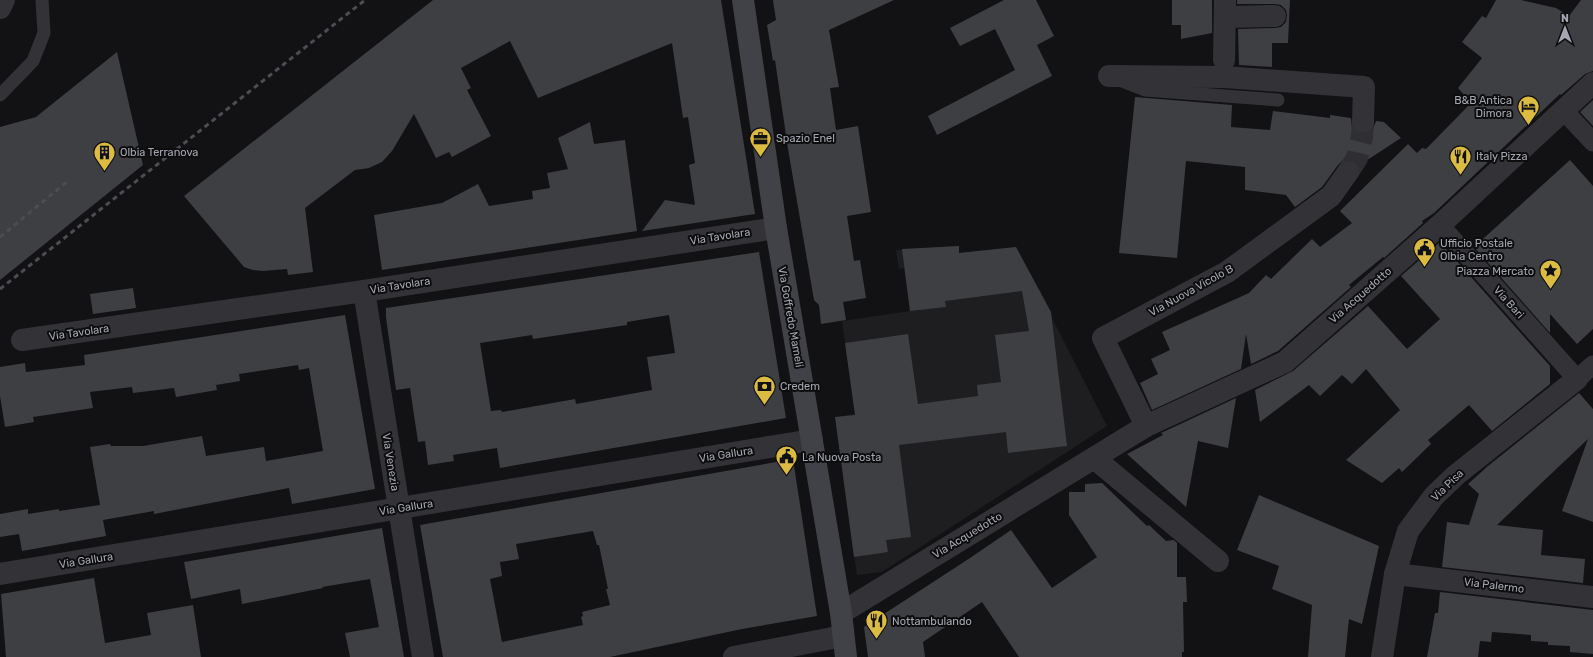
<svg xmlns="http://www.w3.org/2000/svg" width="1593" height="657" viewBox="0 0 1593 657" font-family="Rubik,sans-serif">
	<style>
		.built { fill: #1e1e20 }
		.building { fill: #3e3f43; fill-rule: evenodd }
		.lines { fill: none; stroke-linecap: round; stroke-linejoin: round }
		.minor-tunnel { stroke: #2f2f33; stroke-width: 22; stroke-dasharray: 22 11; stroke-linecap: butt }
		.service { stroke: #333337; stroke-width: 13 }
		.pedestrian { stroke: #333337; stroke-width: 19 }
		.minor { stroke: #333337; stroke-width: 22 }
		.secondary { stroke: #414247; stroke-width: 22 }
		.rail { stroke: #4c4d52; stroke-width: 3; stroke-dasharray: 5 4; stroke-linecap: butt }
		.labels { text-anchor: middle; stroke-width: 4; stroke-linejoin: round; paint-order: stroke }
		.poi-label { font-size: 11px; fill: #a4a7b2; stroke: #0d0d0e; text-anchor: start }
		.street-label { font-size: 11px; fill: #a4a7b2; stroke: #0d0d0e }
	</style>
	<rect width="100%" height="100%" fill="#121113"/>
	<polygon class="built" points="959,246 959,253 1016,247 1107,426 882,572 857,575 835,417 855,414 842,321 910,311 904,268 899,269 896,250"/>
	<g class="building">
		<polygon points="433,0 721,0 755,214 642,231 665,200 695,205 689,165 695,163 688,117 683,118 672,43 538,98 510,41 461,68 471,88 467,90 491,136 452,157 449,152 436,158 414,114 392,151 382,162 369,168 355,170 305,208 313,272 288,275 287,269 263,271 253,270 244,267 184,196"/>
		<polygon points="773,0 894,0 829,30 839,87 830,88 836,130 858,126 871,212 847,216 854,261 860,260 866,298 843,302 846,320 821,324 819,305 814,300 788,149 775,60 773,61 767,25 776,20"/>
		<polygon points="1004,0 1036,0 1054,36 1037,45 1052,76 937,135 928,116 1015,70 995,29 960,46 950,28"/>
		<polygon points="1172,0 1212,0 1212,33 1181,39 1181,25 1172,25"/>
		<polygon points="1237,0 1290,0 1288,43 1272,43 1272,67 1239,65 1238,29 1275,28 1281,27 1286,22 1287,15 1286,10 1281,5 1275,4 1237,4"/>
		<polygon points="1496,0 1521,0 1556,8 1569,16 1581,0 1593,0 1593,71 1585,74 1561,95 1560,94 1434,213 1422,221 1423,223 1384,258 1383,257 1349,285 1351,287 1278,351 1251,364 1246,334 1241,369 1152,410 1140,383 1158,374 1151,359 1170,350 1162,332 1249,293 1266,275 1271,279 1312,239 1320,247 1352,223 1340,211 1408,144 1417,153 1422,148 1426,149 1471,103 1458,88 1482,58 1462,42 1482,16 1486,18"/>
		<polygon points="117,52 143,165 0,280 0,127 36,117"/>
		<polygon points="1135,97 1232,105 1231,127 1270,130 1273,111 1330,118 1330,115 1351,118 1352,128 1356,132 1362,134 1369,133 1373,129 1376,121 1384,122 1401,138 1358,166 1355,162 1350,160 1342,161 1338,165 1322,187 1295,207 1286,195 1245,190 1245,167 1186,161 1177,258 1119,253"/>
		<polygon points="1593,100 1593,126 1580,112"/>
		<polygon points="590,122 594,144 625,140 637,231 382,270 374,215 442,203 478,184 489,206 533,199 532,191 550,188 547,173 568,169 558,138"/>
		<polygon points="1570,160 1593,186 1593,329 1577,344 1550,314 1550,333 1474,247"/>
		<polygon points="1440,242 1550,366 1550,384 1492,431 1469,405 1428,440 1431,444 1402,472 1399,468 1382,483 1346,460 1400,410 1366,369 1352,384 1342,375 1320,396 1309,385 1260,422 1255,390 1293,371 1368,306 1407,349 1440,319 1401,276"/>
		<polygon points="959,246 959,253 1016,247 1051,312 1067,446 1008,453 1006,432 899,445 911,537 886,540 888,552 854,557 835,417 855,415 845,343 908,334 918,404 978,396 977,385 1001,382 995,335 1029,331 1022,291 945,301 946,307 910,311 902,249"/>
		<path d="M759 252 786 418 500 468 497 448 453 455 454 461 428 465 425 441 418 442 410 388 396 390 386 317V308ZM669 315 675 353 647 357 652 390 576 404 575 399 502 412 501 410 491 411 480 343 532 335 533 339 627 325V322Z"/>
		<polygon points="133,288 136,308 93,314 90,294"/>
		<polygon points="345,315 375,489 292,504 289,488 154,514 154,511 103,520 106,536 22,551 19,534 0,537 0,514 28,509 28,514 59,509 59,511 100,505 90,447 110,444 111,446 143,446 202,436 206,456 264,447 266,461 323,451 309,368 299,370 298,365 239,374 240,381 216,385 217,390 176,397 174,388 133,393 132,387 90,392 93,408 33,417 34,422 5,427 0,396 0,367 25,363 26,372 85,365 84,355"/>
		<polygon points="1579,393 1593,409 1593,522 1562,511 1588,439 1497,525 1543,530 1541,555 1585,559 1583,583 1442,567 1447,522 1469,525 1479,494 1468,484 1488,466"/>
		<polygon points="1236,398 1228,448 1198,441 1186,507 1127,454 1163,435 1161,433"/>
		<path d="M793 459 817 616 742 629 610 657H443L420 525ZM593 531 597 545H599L608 589H606L610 605 582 612 583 616 581 617 583 625 502 642 490 579 502 576 500 562 519 559 516 544Z"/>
		<polygon points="1102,483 1147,526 1149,525 1166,541 1174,540 1177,543 1177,577 1186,577 1187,602 1183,602 1184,652 1182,652 1182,657 1019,657 982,602 923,642 925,657 868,657 864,627 970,558 1011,530 1052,588 1097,557 1069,515 1069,492 1085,492 1085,484"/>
		<polygon points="1259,495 1379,546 1362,624 1349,619 1345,657 1308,657 1312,605 1272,589 1279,566 1237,550"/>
		<polygon points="382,528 404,657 350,657 345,633 379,627 370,579 322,587 323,588 242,604 240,589 191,599 184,562"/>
		<polygon points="94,578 105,643 151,635 147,613 193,605 201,657 6,657 1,594"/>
		<polygon points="1440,592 1593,610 1593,654 1570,652 1570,646 1548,645 1548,642 1531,641 1531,635 1492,632 1491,642 1480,641 1478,657 1427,657 1435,613 1438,613"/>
	</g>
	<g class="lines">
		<polyline class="minor-tunnel" points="1348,172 1357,158 1362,137 1363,122"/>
		<g class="service">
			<polyline points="1122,81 1145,90 1278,100"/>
			<polyline points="0,95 33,61 44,33 42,0"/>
		</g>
		<g class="pedestrian">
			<polyline points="1564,111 1593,142"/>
			<polyline points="1440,225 1577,379 1593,365"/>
		</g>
		<g class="minor">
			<polyline points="0,8 4,0"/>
			<polyline points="1225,17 1275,16"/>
			<polyline points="1224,60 1225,0"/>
			<polyline points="1109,76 1224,77 1364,87 1363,122"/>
			<polyline points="364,291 423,657"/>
			<polyline points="22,340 364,291 776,228"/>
			<polyline points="1146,426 1103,338 1227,272 1331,196 1348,172"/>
			<polyline points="1094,458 1218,561"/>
			<polyline points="0,574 812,440"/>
			<polyline points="1395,574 1593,597"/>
			<polyline points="841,613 1146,426 1285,362 1440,225 1593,83"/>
			<polyline points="734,657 843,636"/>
			<polyline points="1382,657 1395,574 1408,531 1434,496 1456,475 1577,379"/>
		</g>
		<polyline class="secondary" points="743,0 776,228 841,613 846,657"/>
		<g class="rail">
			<polyline points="0,237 68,181"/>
			<polyline points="0,289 365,0"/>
		</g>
	</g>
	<defs>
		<symbol id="hotel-pin" viewBox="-11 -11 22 30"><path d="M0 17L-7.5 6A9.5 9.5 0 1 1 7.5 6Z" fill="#dbbb41" stroke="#0d0d0e"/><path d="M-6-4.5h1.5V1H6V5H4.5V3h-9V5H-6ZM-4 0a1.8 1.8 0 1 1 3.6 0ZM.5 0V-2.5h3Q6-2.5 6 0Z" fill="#111"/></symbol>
		<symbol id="office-pin" viewBox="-11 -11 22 30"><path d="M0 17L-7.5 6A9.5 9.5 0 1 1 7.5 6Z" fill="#dbbb41" stroke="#0d0d0e"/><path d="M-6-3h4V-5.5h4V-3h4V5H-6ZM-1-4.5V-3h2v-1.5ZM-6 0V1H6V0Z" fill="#111"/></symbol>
		<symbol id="building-pin" viewBox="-11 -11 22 30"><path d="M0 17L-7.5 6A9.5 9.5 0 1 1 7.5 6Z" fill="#dbbb41" stroke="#0d0d0e"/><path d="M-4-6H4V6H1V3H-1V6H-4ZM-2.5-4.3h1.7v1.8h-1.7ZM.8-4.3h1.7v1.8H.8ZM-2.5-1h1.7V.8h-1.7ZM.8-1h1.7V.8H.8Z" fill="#111"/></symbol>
		<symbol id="restaurant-pin" viewBox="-11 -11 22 30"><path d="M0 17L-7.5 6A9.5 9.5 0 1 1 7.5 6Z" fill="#dbbb41" stroke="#0d0d0e"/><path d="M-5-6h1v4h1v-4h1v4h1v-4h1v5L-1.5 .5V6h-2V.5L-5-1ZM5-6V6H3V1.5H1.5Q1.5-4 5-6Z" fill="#111"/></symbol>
		<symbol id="civic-pin" viewBox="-11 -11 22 30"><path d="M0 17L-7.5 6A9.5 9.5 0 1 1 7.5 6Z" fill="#dbbb41" stroke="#0d0d0e"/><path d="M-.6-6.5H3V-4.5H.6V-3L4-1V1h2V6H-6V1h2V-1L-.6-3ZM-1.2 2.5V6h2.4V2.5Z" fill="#111"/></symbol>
		<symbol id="sight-pin" viewBox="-11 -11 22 30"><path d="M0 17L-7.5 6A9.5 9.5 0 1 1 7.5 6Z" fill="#dbbb41" stroke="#0d0d0e"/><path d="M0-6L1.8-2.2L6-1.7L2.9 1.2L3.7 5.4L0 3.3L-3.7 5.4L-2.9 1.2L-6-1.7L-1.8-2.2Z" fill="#111"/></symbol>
		<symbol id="bank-pin" viewBox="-11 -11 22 30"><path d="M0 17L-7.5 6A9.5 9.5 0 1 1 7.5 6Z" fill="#dbbb41" stroke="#0d0d0e"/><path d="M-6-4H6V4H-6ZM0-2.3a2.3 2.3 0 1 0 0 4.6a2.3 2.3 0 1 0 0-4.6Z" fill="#111"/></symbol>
	</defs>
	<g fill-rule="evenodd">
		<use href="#hotel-pin" x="1516" y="94" width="25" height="34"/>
		<use href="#office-pin" x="748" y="126" width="25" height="34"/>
		<use href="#building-pin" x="92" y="140" width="25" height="34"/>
		<use href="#restaurant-pin" x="1448" y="144" width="25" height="34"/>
		<use href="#civic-pin" x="1412" y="236" width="25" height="34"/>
		<use href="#sight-pin" x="1538" y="258" width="25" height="34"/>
		<use href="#bank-pin" x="752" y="374" width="25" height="34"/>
		<use href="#civic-pin" x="774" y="444" width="25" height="34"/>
		<use href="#restaurant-pin" x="864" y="608" width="25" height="34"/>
	</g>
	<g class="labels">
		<g class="poi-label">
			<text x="1512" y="104" text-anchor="end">B&amp;B Antica<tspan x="1512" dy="13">Dimora</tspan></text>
			<text x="776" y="142">Spazio Enel</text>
			<text x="120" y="156">Olbia Terranova</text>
			<text x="1476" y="160">Italy Pizza</text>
			<text x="1440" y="247">Ufficio Postale<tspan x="1440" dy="13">Olbia Centro</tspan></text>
			<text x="1534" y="275" text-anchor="end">Piazza Mercato</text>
			<text x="780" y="390">Credem</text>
			<text x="802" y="461">La Nuova Posta</text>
			<text x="892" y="625">Nottambulando</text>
		</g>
		<g class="street-label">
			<text transform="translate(720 236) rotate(-9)" y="4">Via Tavolara</text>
			<text transform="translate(400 285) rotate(-9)" y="4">Via Tavolara</text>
			<text transform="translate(1191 290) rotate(-29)" y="4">Via Nuova Vicolo B</text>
			<text transform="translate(1360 295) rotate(-41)" y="4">Via Acquedotto</text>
			<text transform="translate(1509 302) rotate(48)" y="4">Via Bari</text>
			<text transform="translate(791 317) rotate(80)" y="4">Via Goffredo Mameli</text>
			<text transform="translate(79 332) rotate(-8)" y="4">Via Tavolara</text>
			<text transform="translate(726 454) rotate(-9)" y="4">Via Gallura</text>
			<text transform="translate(391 462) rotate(81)" y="4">Via Venezia</text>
			<text transform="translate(1447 485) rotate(-44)" y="4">Via Pisa</text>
			<text transform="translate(406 507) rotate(-9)" y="4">Via Gallura</text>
			<text transform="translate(967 535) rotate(-31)" y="4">Via Acquedotto</text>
			<text transform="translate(86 560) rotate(-9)" y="4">Via Gallura</text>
			<text transform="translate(1494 585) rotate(7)" y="4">Via Palermo</text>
		</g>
	</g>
	<g transform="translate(1565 28)" stroke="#0d0d0e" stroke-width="3" paint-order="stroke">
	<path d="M0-3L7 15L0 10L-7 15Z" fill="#a4a7b2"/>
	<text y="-6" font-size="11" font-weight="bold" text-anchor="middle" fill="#a4a7b2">N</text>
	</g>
</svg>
